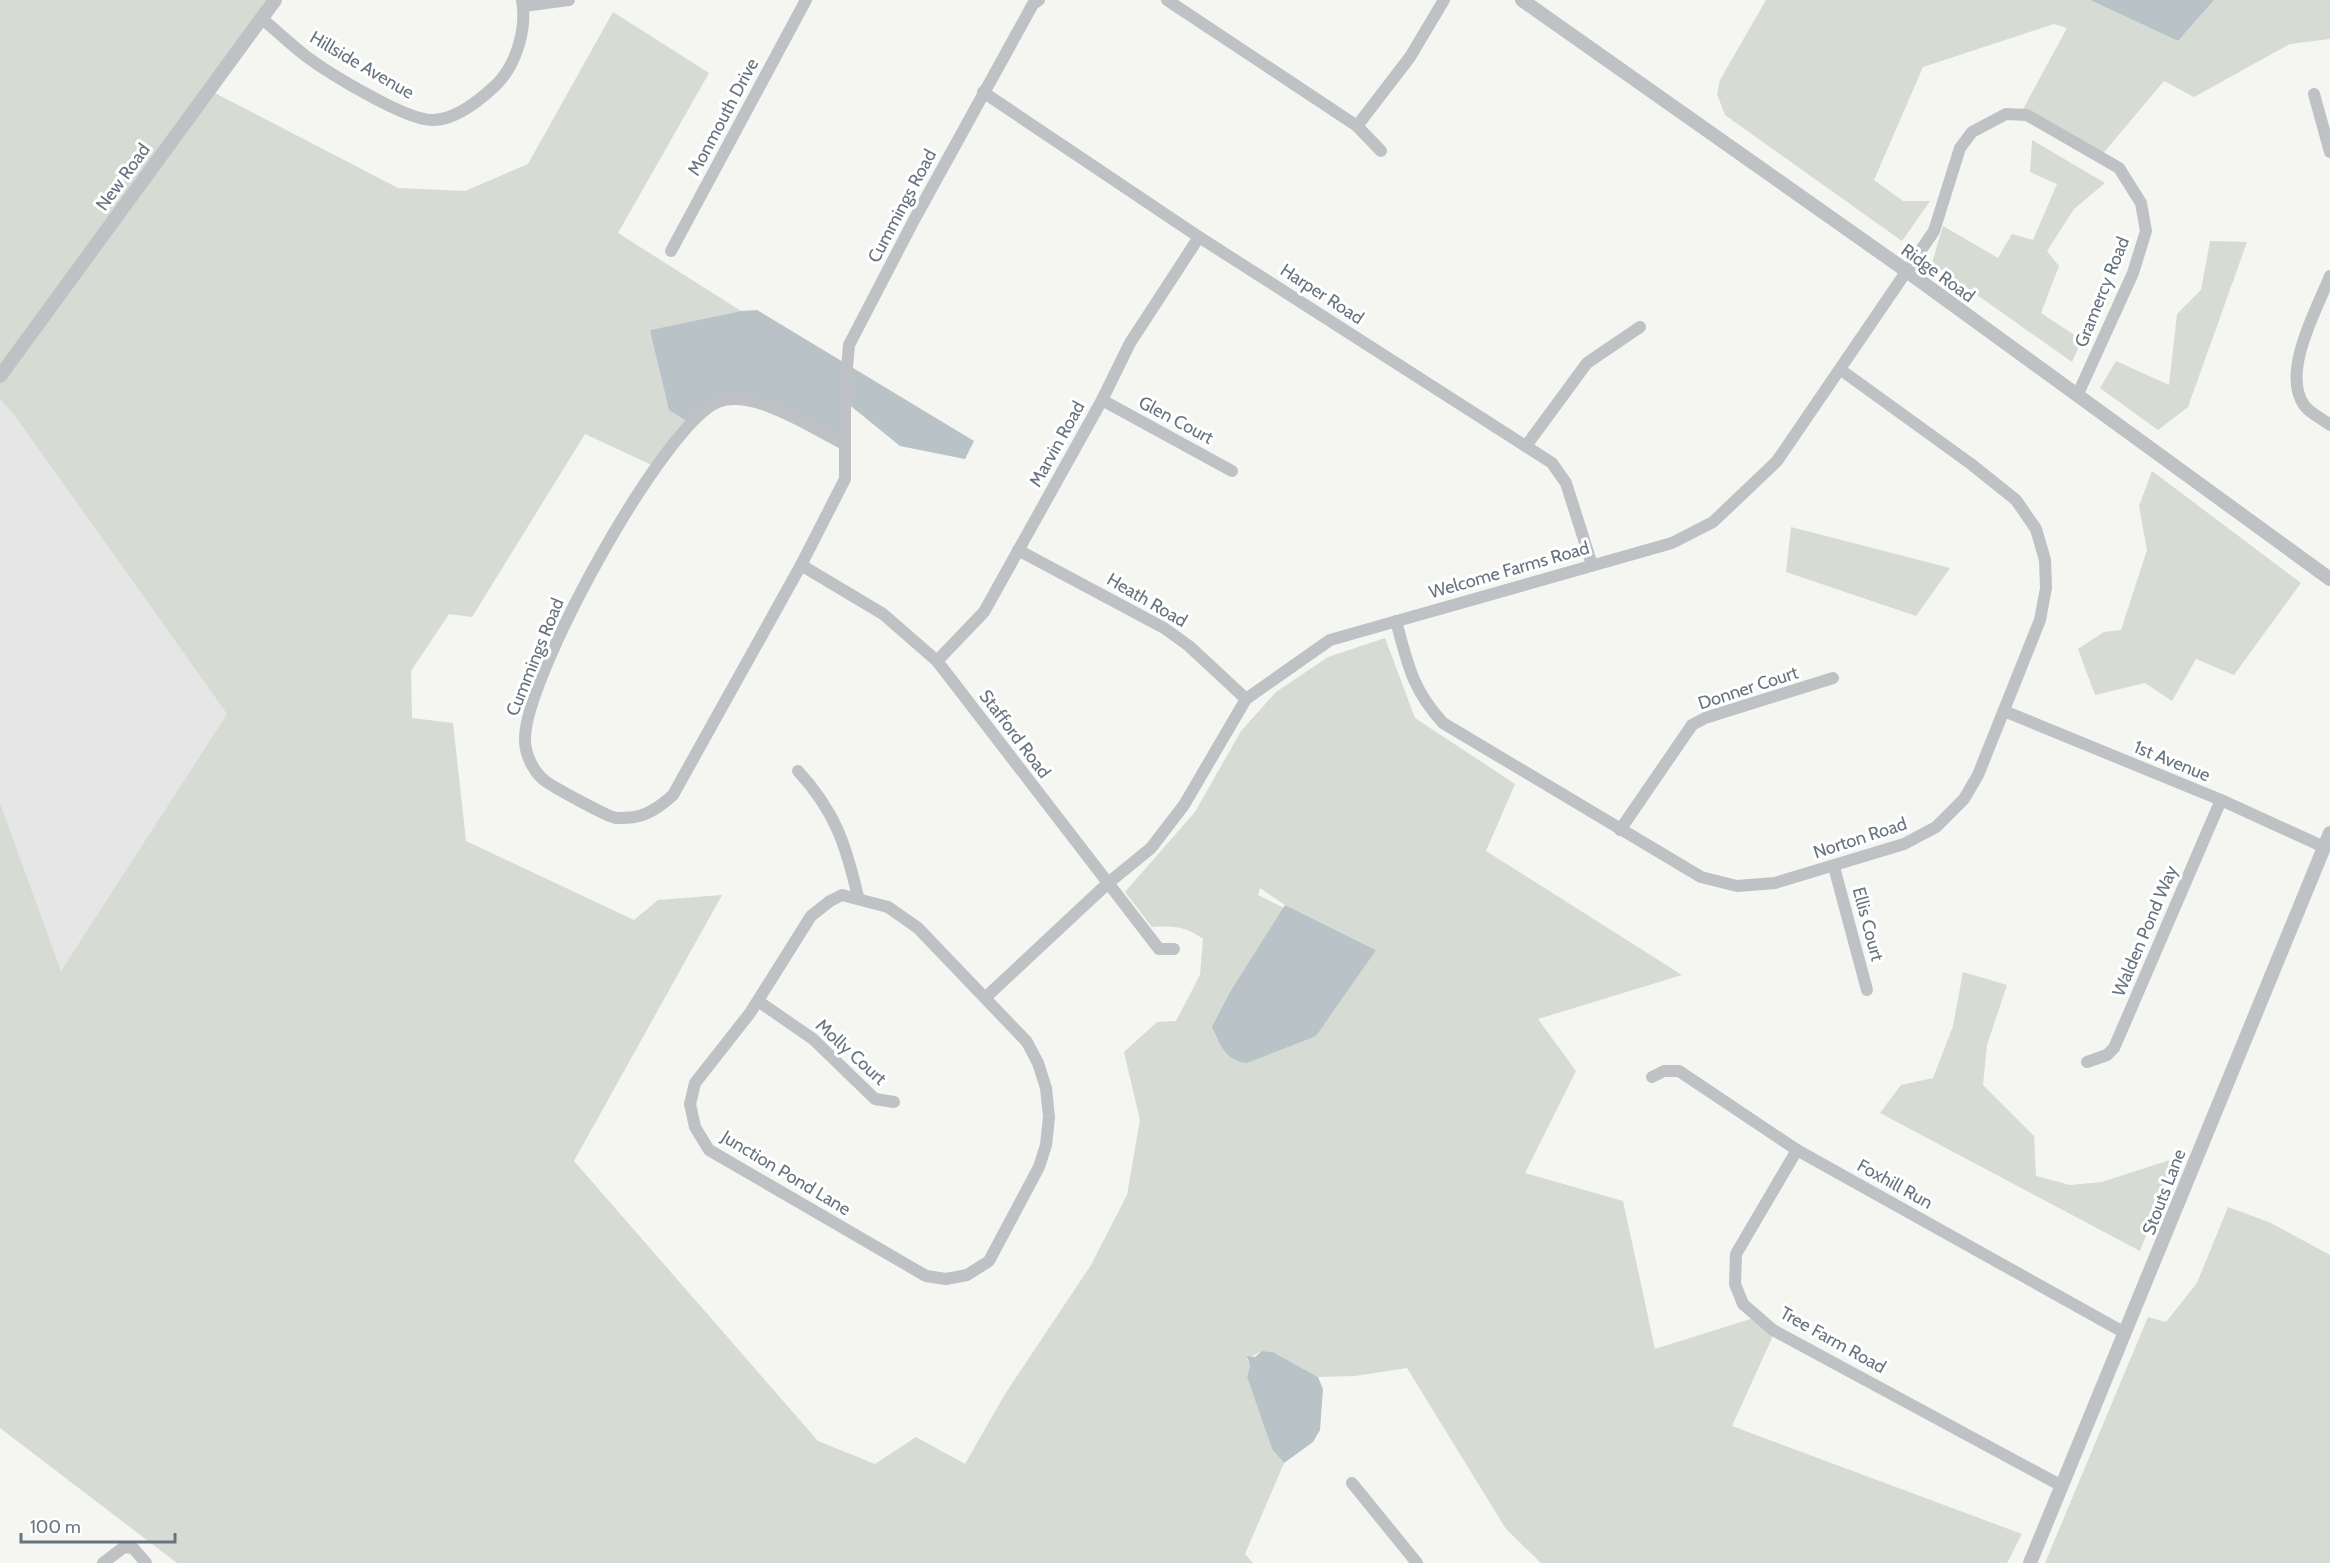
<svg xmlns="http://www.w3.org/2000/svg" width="2330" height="1563" viewBox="0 0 2330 1563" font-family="Cabin,sans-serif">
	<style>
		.built { fill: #e5e6e5 }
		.green { fill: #d6dbd3; fill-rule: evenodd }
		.water { fill: #b8c2c7 }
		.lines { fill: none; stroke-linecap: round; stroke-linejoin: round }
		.minor { stroke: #bec2c5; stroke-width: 12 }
		.tertiary { stroke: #bec2c5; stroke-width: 14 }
		.labels { text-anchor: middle; stroke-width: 6; stroke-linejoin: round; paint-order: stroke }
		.street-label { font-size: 18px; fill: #667480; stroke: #fff }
	</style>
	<rect width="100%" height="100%" fill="#f5f5f1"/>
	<polygon class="built" points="0,399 15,416 227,714 61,972 0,803"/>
	<g class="green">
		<path d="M0 0H273L209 90 398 188 465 191 528 164 613 12 709 73 618 233 741 311 650 330 688 422 654 466 585 434 472 617 449 614 411 671 412 718 453 723 466 841 634 920 658 900 722 895 574 1161 818 1441 875 1464 916 1437 965 1464 1005 1394 1091 1265 1127 1195 1140 1120 1124 1052 1157 1022 1176 1021 1200 975 1203 939C1186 926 1172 926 1152 927L1125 892 1195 812 1241 731 1276 692 1328 657 1385 638 1415 718 1515 784 1486 851 1682 975 1538 1019 1576 1071 1525 1173 1623 1201 1655 1349 1760 1316 1777 1327 1732 1426 2022 1534 2007 1563H1541L1506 1529 1407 1368 1355 1376 1318 1377 1273 1352 1262 1351 1247 1359 1250 1366 1247 1377 1272 1449 1284 1463 1245 1554 1253 1563H177L0 1428V803L61 971 227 714 15 416 0 399ZM1260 888 1285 905 1376 950 1230 992 1284 908 1258 895Z"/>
		<polygon points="1766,0 2090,0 2178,41 2214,0 2330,0 2330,39 2290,44 2194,97 2164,81 2100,157 2023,109 2067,28 2054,24 1923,67 1874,180 1903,201 1930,201 1902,241 1725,115 1717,94 1720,80"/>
		<polygon points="2032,140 2105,183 2074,209 2047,251 2059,266 2041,313 2082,340 2072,362 1932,263 1943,226 1998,258 2012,234 2033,240 2057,184 2030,172"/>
		<polygon points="2210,241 2247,242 2188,407 2158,430 2100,388 2116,361 2169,385 2177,314 2201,290"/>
		<polygon points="2152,471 2301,583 2234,675 2196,659 2172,701 2145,683 2095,695 2078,649 2104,632 2121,630 2147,550 2139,506"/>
		<polygon points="1791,527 1950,568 1916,616 1786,572"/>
		<polygon points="1963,972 2007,985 1987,1045 1983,1085 2034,1136 2036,1176 2070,1185 2102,1182 2176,1158 2140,1251 1880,1113 1901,1085 1933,1078 1953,1026"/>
		<polygon points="2228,1207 2271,1223 2330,1255 2330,1563 2045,1563 2148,1317 2166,1322 2197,1283"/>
	</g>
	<g class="water">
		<polygon points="2090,0 2214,0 2178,41"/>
		<polygon points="757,310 974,441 965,459 900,446 847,403 846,446 737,394 688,422 669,410 650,330 741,311"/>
		<path d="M1285 905 1376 950 1316 1036 1247 1063C1225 1061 1221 1045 1212 1027L1230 992Z"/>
		<polygon points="1262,1351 1273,1352 1318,1377 1323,1389 1320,1430 1313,1442 1284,1463 1272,1449 1247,1377 1250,1366 1247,1356 1255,1357"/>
	</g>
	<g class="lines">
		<g class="minor">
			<polyline points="1167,0 1357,126 1381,151"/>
			<polyline points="523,6 569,0"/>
			<path d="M261 18C277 31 291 45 307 57 330 74 407 121 433 120 456 120 480 100 496 85 517 64 527 28 522 0"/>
			<polyline points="983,92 1199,237 1552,463 1566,483 1592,565"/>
			<polyline points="2314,94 2330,152"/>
			<polyline points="1357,126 1410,57 1444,0"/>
			<polyline points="671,251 806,0"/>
			<path d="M2330 276C2317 309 2281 372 2304 405 2309 413 2323 419 2330 425"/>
			<polyline points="1102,400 1232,471"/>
			<path d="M844 444C812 428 753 388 718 402 663 424 523 680 525 740 525 754 533 771 544 780 551 786 608 817 616 818 621 818 629 818 634 817 649 815 662 805 673 795L801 565 845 479V390L849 345 914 220 1033 4 1039 0"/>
			<polyline points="1526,446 1587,363 1640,327"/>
			<polyline points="1018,550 1164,628 1189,646 1246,699"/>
			<polyline points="801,565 883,614 937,661 1159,949 1174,949"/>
			<path d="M1396 621C1408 665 1412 689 1443 723L1701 877 1737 886 1775 883 1904 844 1936 827 1964 799 1978 775 2040 620 2046 588 2045 560 2036 529 2016 500 1971 464 1841 370"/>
			<polyline points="937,661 984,612 1102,400 1130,343 1199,237"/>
			<polyline points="2004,711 2221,800 2324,847"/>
			<path d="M798 771C835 811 846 845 858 897"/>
			<polyline points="1620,830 1692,725 1705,718 1833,678"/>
			<polyline points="1834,867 1867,990"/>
			<polygon points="842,895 888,907 918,928 1027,1042 1038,1063 1046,1088 1049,1117 1046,1145 1039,1167 989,1261 967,1275 946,1279 926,1276 709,1150 695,1127 690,1104 695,1083 750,1013 811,916 830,901"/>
			<polyline points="986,997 1107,884 1151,848 1184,805 1246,699 1330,640 1672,543 1713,522 1777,461 1934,231 1960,148 1972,132 2006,114 2027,115 2119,168 2141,203 2146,231 2133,273 2077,396"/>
			<polyline points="758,1001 813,1039 875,1099 894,1102"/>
			<polyline points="2087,1062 2107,1055 2114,1048 2221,800"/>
			<polyline points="1652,1077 1664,1071 1679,1071 1797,1150 2125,1333"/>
			<polyline points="1797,1150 1736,1254 1735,1284 1743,1304 1773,1330 2060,1485"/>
			<polyline points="1352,1483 1417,1563"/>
			<polyline points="103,1563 124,1547 133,1548 146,1563"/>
		</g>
		<g class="tertiary">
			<polyline points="1522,0 1908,272 2330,579"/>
			<polyline points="0,376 275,0"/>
			<polyline points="2030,1563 2330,833"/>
		</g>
	</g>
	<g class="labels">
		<g class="street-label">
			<text transform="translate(362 65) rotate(30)" y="6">Hillside Avenue</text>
			<text transform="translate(723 117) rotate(-62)" y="6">Monmouth Drive</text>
			<text transform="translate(123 177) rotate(-54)" y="6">New Road</text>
			<text transform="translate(902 206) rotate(-62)" y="6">Cummings Road</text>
			<text transform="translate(1938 273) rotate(36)" y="6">Ridge Road</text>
			<text transform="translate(2102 292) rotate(-68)" y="6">Gramercy Road</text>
			<text transform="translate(1322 294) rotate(33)" y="6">Harper Road</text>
			<text transform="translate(1176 420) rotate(28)" y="6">Glen Court</text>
			<text transform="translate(1057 444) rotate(-61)" y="6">Marvin Road</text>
			<text transform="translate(1509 570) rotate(-16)" y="6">Welcome Farms Road</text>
			<text transform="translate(1147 600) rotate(30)" y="6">Heath Road</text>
			<text transform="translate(535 657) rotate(-68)" y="6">Cummings Road</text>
			<text transform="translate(1748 688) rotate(-18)" y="6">Donner Court</text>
			<text transform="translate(1015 734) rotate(53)" y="6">Stafford Road</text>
			<text transform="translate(2172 761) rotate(22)" y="6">1st Avenue</text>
			<text transform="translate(1860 838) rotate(-18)" y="6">Norton Road</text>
			<text transform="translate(1868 924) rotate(75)" y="6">Ellis Court</text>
			<text transform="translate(2145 931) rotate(-67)" y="6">Walden Pond Way</text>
			<text transform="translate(851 1052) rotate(42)" y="6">Molly Court</text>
			<text transform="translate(786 1173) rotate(31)" y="6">Junction Pond Lane</text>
			<text transform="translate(1895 1184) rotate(29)" y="6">Foxhill Run</text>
			<text transform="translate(2164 1192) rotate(-69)" y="6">Stouts Lane</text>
			<text transform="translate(1833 1340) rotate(29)" y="6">Tree Farm Road</text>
		</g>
	</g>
	<path d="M21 1533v9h154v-9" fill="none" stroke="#667480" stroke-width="3"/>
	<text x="30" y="1533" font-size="18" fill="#667480" stroke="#ffffff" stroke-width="4.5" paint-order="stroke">100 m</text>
</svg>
